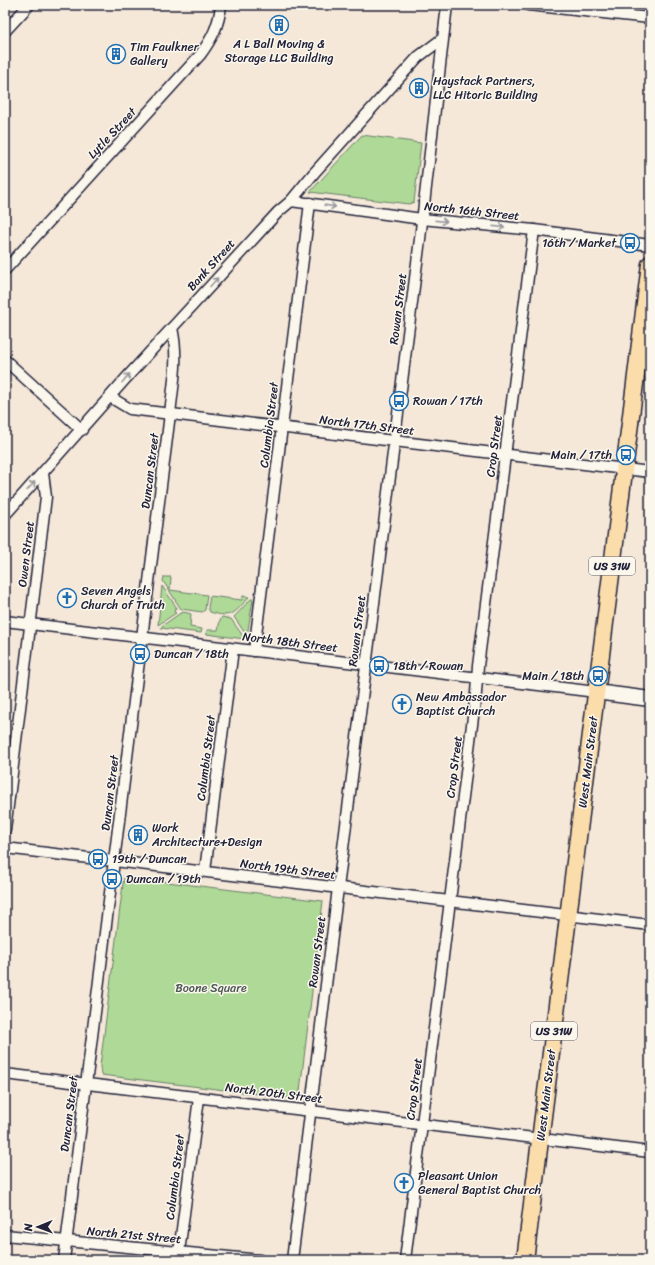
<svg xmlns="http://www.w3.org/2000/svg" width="655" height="1265" viewBox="0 0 655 1265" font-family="Sriracha,sans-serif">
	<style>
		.green { fill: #aed996; stroke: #687e68 }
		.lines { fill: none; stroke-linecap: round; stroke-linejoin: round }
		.street-casing { stroke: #22223b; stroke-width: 13 }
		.secondary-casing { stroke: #22223b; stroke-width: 17 }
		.primary-casing { stroke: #22223b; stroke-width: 19 }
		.street { stroke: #fbf7ec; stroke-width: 10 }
		.secondary { stroke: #fbf7ec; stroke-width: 14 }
		.primary { stroke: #fbddab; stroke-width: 16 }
		.oneway { stroke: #99979c }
		.labels { text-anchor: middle; stroke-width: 3; stroke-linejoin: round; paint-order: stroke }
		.shield { fill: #fbf7ec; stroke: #636270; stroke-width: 1 }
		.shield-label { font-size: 11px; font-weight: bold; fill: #22223b }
		.poi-label { font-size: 12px; fill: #22223b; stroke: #fbf7ec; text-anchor: start }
		.street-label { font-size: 12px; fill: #22223b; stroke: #fbf7ec }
		.park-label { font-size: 12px; fill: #4c5956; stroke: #fbf7ec }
	</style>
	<rect width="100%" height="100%" fill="#f5e8d9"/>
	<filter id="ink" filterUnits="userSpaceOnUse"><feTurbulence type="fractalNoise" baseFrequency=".025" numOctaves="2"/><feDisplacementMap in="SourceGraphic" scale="8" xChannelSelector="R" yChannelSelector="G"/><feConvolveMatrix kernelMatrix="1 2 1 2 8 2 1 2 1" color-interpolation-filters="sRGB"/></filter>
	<g filter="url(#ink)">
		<g class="green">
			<polygon points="362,135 421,143 414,202 409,204 310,192"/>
			<polygon points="164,577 171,577 170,590 207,595 205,610 202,612 181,609 163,581"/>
			<polygon points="162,586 177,608 175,608 174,612 176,613 158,625"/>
			<path d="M210 596 242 600 243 596 249 597C235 613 232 619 210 612L208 608Z"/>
			<polygon points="251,599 253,599 247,636 234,617"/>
			<polygon points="184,612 191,614 190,627 202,629 201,633 161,628 162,626 179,614"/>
			<polygon points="222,617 231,619 245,639 206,634 207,630 218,630 220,620"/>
			<polygon points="126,877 323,901 299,1099 101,1075 100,1066 123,884 124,878"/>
		</g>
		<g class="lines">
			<defs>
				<g id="street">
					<polyline points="528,5 650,18"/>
					<polyline points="5,31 29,5"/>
					<polyline points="291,201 422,219 534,230 650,245"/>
					<path d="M5 270 200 55C212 39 219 25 221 5"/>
					<polyline points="5,360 82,430"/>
					<polyline points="110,397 130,409 650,472"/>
					<polyline points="5,515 128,376 278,212 291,201 314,173 418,57 442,39"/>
					<polyline points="5,621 596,692"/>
					<polyline points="254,651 310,203"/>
					<polyline points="5,830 46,497 43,473"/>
					<polyline points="5,848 650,925"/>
					<polyline points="205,871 233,649"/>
					<polyline points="5,1074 650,1152"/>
					<polyline points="5,1235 260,1260"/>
					<path d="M64 1260 170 414C173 384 179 359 172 328"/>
					<polyline points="178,1260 199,1098"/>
					<polyline points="292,1260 338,888 420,239 447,5"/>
					<polyline points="405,1260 476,693 478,666 534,230"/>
				</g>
				<polyline id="secondary" points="596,692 650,699"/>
				<polyline id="primary" points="525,1260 650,264"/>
			</defs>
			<use href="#street" class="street-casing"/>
			<use href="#secondary" class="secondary-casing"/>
			<use href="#primary" class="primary-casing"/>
			<use href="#street" class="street"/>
			<use href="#secondary" class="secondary"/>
			<use href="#primary" class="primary"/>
		</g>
		<defs><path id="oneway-shaft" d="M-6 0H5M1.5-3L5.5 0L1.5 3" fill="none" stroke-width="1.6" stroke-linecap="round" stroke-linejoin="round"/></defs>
		<g class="oneway">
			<use href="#oneway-shaft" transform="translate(330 206) rotate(8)"/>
			<use href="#oneway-shaft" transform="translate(441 221) rotate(6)"/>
			<use href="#oneway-shaft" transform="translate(499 227) rotate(6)"/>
			<use href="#oneway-shaft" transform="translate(214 282) rotate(-48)"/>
			<use href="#oneway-shaft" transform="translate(126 378) rotate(-49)"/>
			<use href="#oneway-shaft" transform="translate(31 486) rotate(-48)"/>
		</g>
	</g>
	<defs>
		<symbol id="building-ring" viewBox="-11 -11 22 22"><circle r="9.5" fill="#fbf7ec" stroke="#1f6fb2" stroke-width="1.5"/><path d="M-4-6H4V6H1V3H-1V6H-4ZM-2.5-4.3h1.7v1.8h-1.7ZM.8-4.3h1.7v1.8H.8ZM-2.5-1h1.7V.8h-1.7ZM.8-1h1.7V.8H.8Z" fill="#1f6fb2"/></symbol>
		<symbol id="bus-ring" viewBox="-11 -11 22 22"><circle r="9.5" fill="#fbf7ec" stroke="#1f6fb2" stroke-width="1.5"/><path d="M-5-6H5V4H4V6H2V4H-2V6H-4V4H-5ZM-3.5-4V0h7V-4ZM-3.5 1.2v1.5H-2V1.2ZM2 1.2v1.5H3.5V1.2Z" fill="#1f6fb2"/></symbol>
		<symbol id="church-ring" viewBox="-11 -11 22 22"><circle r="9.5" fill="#fbf7ec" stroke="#1f6fb2" stroke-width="1.5"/><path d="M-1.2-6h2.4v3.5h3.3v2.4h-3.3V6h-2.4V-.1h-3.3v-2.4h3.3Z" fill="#1f6fb2"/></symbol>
	</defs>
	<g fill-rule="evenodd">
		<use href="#building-ring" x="268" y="14" width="22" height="22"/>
		<use href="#building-ring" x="105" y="43" width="22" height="22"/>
		<use href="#building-ring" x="408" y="77" width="22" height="22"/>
		<use href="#bus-ring" x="619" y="232" width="22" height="22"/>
		<use href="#bus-ring" x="388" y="390" width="22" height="22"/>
		<use href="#bus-ring" x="615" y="444" width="22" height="22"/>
		<use href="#church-ring" x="56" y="587" width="22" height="22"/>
		<use href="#bus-ring" x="129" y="643" width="22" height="22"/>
		<use href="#bus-ring" x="368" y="655" width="22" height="22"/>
		<use href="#bus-ring" x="587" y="665" width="22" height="22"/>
		<use href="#church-ring" x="391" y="693" width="22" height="22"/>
		<use href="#building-ring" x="127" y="824" width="22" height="22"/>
		<use href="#bus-ring" x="87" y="848" width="22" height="22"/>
		<use href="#bus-ring" x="101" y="868" width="22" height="22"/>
		<use href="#church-ring" x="393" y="1172" width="22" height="22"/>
	</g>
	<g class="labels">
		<g class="shield">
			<rect x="589" y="557" width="46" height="18" rx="3"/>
			<rect x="531" y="1022" width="46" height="18" rx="3"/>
		</g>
		<g class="shield-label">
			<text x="612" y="570">US 31W</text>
			<text x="554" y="1035">US 31W</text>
		</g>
		<g class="poi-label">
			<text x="279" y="48" text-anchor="middle">A L Ball Moving &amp;<tspan x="279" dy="14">Storage LLC Building</tspan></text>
			<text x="130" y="51">Tim Faulkner<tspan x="130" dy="14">Gallery</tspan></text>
			<text x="433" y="85">Haystack Partners,<tspan x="433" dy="14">LLC Hitoric Building</tspan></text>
			<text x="616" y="247" text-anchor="end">16th / Market</text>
			<text x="413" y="405">Rowan / 17th</text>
			<text x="612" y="459" text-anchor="end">Main / 17th</text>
			<text x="81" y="595">Seven Angels<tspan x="81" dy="14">Church of Truth</tspan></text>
			<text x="154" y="658">Duncan / 18th</text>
			<text x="393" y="670">18th / Rowan</text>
			<text x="584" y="680" text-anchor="end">Main / 18th</text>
			<text x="416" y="701">New Ambassador<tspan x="416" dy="14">Baptist Church</tspan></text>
			<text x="152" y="832">Work<tspan x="152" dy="14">Architecture+Design</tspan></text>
			<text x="112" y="863">19th / Duncan</text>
			<text x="126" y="883">Duncan / 19th</text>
			<text x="418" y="1180">Pleasant Union<tspan x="418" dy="14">General Baptist Church</tspan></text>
		</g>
		<g class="street-label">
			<text transform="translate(112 133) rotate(-47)" y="4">Lytle Street</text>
			<text transform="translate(472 211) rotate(6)" y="4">North 16th Street</text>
			<text transform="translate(211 265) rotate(-48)" y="4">Bank Street</text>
			<text transform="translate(398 309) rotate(-83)" y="4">Rowan Street</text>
			<text transform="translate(269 425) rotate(-83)" y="4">Columbia Street</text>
			<text transform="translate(367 425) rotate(7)" y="4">North 17th Street</text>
			<text transform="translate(494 446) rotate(-83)" y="4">Crop Street</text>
			<text transform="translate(150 471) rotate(-83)" y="4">Duncan Street</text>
			<text transform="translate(26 554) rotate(-83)" y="4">Owen Street</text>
			<text transform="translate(357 631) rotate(-83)" y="4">Rowan Street</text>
			<text transform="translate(290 642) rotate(7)" y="4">North 18th Street</text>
			<text transform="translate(206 758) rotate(-83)" y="4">Columbia Street</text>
			<text transform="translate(588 762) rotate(-83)" y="4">West Main Street</text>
			<text transform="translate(454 767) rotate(-83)" y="4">Crop Street</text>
			<text transform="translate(110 793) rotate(-83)" y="4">Duncan Street</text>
			<text transform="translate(288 869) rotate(7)" y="4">North 19th Street</text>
			<text transform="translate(317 952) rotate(-83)" y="4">Rowan Street</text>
			<text transform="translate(414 1089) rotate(-83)" y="4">Crop Street</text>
			<text transform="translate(274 1093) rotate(7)" y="4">North 20th Street</text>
			<text transform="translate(546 1095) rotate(-83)" y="4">West Main Street</text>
			<text transform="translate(69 1114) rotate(-83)" y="4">Duncan Street</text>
			<text transform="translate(175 1177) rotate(-83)" y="4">Columbia Street</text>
			<text transform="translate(134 1235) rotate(5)" y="4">North 21st Street</text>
		</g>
		<g class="park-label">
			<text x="211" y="992">Boone Square</text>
		</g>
	</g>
	<rect width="655" height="1265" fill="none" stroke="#fbf7ec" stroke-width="20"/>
	<rect x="10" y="10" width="635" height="1245" fill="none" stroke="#22223b" stroke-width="1.5" filter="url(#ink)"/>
	<g transform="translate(38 1227) rotate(269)" stroke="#fbf7ec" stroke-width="3" paint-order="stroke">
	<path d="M0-3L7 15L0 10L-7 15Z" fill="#22223b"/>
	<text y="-6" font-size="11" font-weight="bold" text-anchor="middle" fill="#22223b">N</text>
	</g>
</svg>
